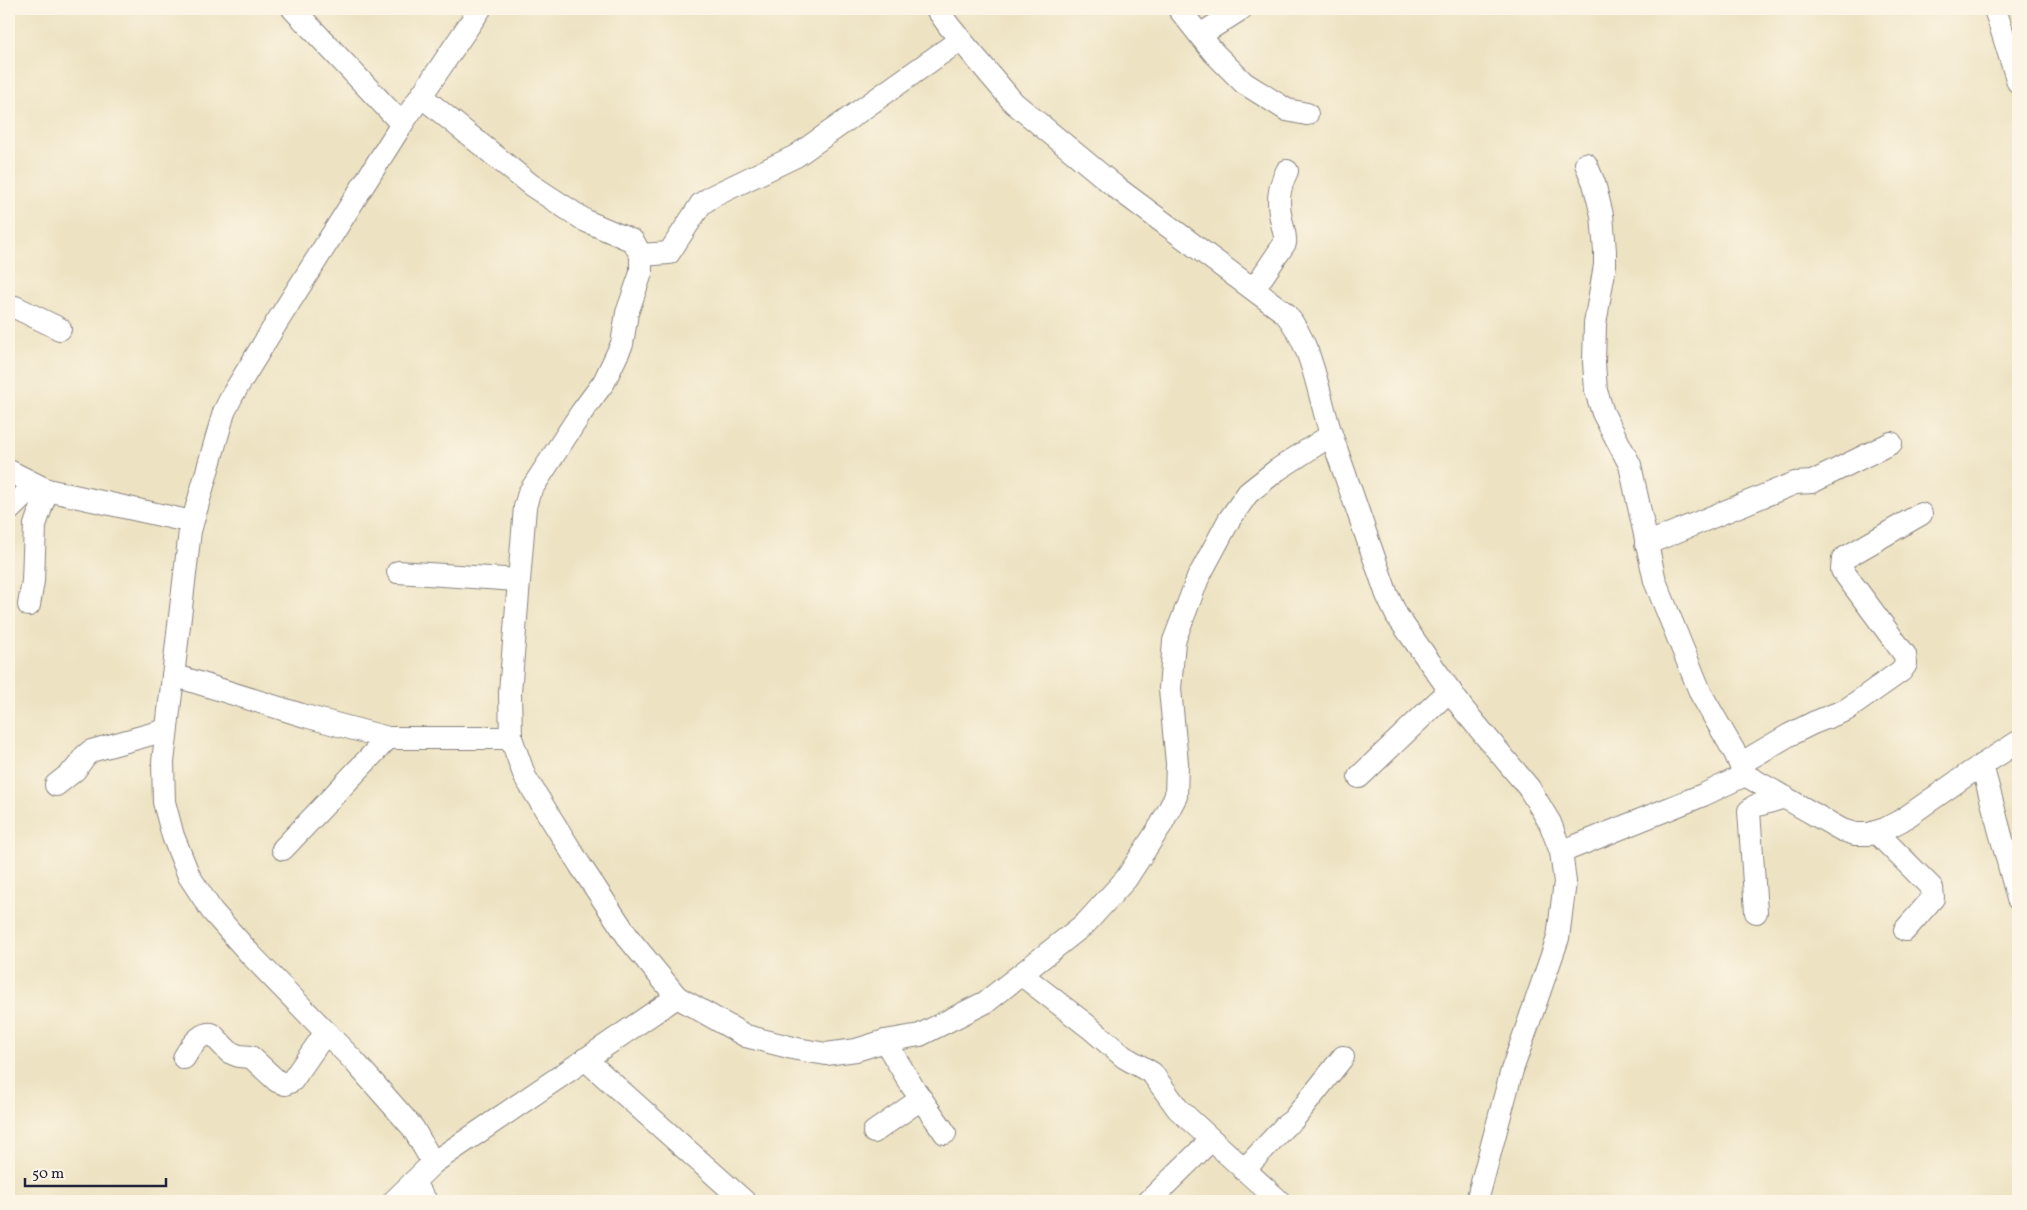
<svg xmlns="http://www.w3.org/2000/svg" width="2027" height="1210" viewBox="0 0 2027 1210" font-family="Vollkorn,serif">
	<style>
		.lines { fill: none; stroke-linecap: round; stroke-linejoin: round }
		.minor-casing { stroke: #88827f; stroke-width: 24 }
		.minor { stroke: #fff; stroke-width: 22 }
	</style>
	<rect width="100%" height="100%" fill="#fcf5e5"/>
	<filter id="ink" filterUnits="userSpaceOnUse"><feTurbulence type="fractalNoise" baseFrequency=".02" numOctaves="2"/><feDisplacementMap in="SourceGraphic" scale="10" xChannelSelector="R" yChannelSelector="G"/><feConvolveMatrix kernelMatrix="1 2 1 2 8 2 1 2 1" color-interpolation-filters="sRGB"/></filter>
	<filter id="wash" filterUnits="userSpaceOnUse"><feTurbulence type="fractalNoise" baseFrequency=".0096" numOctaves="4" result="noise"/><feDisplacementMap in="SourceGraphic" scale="20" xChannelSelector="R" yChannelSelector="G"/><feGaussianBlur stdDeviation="1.12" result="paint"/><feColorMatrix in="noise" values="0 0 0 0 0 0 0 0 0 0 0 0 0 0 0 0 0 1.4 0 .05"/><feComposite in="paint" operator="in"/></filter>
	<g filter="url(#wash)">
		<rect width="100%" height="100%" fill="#ede3c3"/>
	</g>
	<g filter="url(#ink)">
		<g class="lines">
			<defs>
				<g id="minor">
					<polyline points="293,9 402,124"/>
					<path d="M937 9 949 26 1014 103 1117 188 1285 313C1314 347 1318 396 1332 437 1350 490 1369 542 1387 595L1397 616 1463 709 1529 788 1550 823 1561 852 1565 882 1558 938 1512 1070 1477 1201"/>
					<polyline points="1179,9 1214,53 1244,83 1287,110 1307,114"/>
					<polyline points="1995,9 2018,82"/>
					<polyline points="1200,35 1241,9"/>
					<polyline points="421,96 531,185 586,221 633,241 641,255 641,273 627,313 622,344 604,382 581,413 540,476 529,493 525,507 510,692 511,738 525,777 580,865 630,940 677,997"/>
					<polyline points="1586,164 1594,183 1602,215 1605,251 1605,265 1595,324 1594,362 1596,391 1603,413 1630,465 1655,581 1701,694 1735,753 1745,775"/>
					<polyline points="641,255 669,253 701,204 713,196 796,156 960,40"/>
					<path d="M1254 289 1285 243C1286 235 1283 230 1282 223 1277 203 1278 189 1287 171"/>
					<polyline points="9,307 15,307 60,329"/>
					<polyline points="9,471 47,490 192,522"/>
					<polyline points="9,510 35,485"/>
					<polyline points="1646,544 1795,483 1812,482 1891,443"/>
					<polyline points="398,572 518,580"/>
					<polyline points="29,605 33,581 35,525 47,490"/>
					<polyline points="173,675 305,716 388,738"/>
					<polyline points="1740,764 1789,735 1813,723 1846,710 1901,671 1906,664 1905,655 1842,570 1843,559 1921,514"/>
					<polyline points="1982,765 2018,899"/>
					<polyline points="1359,777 1450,690"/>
					<polyline points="56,785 75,770 85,756 91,751 166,730"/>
					<polyline points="1876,832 1932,888 1933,898 1905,930"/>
					<polyline points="283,849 388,738 511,738"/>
					<polyline points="1561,852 1703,795 1745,775 1842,830 1855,834 1869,834 1885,829 1902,820 1971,772 2018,742"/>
					<polyline points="1756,912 1749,811 1755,806 1785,797"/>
					<polyline points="1022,975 1089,1027 1124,1057 1152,1073 1178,1109 1279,1201"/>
					<polyline points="885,1041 912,1086 945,1133"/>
					<path d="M184 1058C189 1049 200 1032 212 1034L229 1052 239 1056 251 1057 277 1081 285 1084 292 1081 326 1032"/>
					<polyline points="585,1059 744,1201"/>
					<polyline points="874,1132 921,1099"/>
					<polyline points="433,1163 413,1128 354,1061 251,955 212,911 189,876 173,836 164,802 163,762 190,531 224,412 233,394 277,322 402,124 480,9"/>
					<polyline points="1244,1170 1285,1126 1293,1120 1343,1057"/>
					<polyline points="413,1183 426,1201"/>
					<polyline points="394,1201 433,1163 677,997 746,1036 797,1049 826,1054 856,1050 885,1041 920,1035 986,1002 1086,923 1126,879 1161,825 1176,796 1177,763 1170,689 1174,641 1198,578 1229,520 1248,493 1277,470 1331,435"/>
					<polyline points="1149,1201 1211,1140"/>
				</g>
			</defs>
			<use href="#minor" class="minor-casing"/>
			<use href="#minor" class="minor"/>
		</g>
	</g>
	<rect width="2027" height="1210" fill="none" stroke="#fcf5e5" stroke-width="30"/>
	<path d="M25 1178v8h141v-8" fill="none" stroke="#22223b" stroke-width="2.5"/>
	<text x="32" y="1178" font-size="15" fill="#22223b" stroke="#fcf5e5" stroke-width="4" paint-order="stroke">50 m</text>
</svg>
